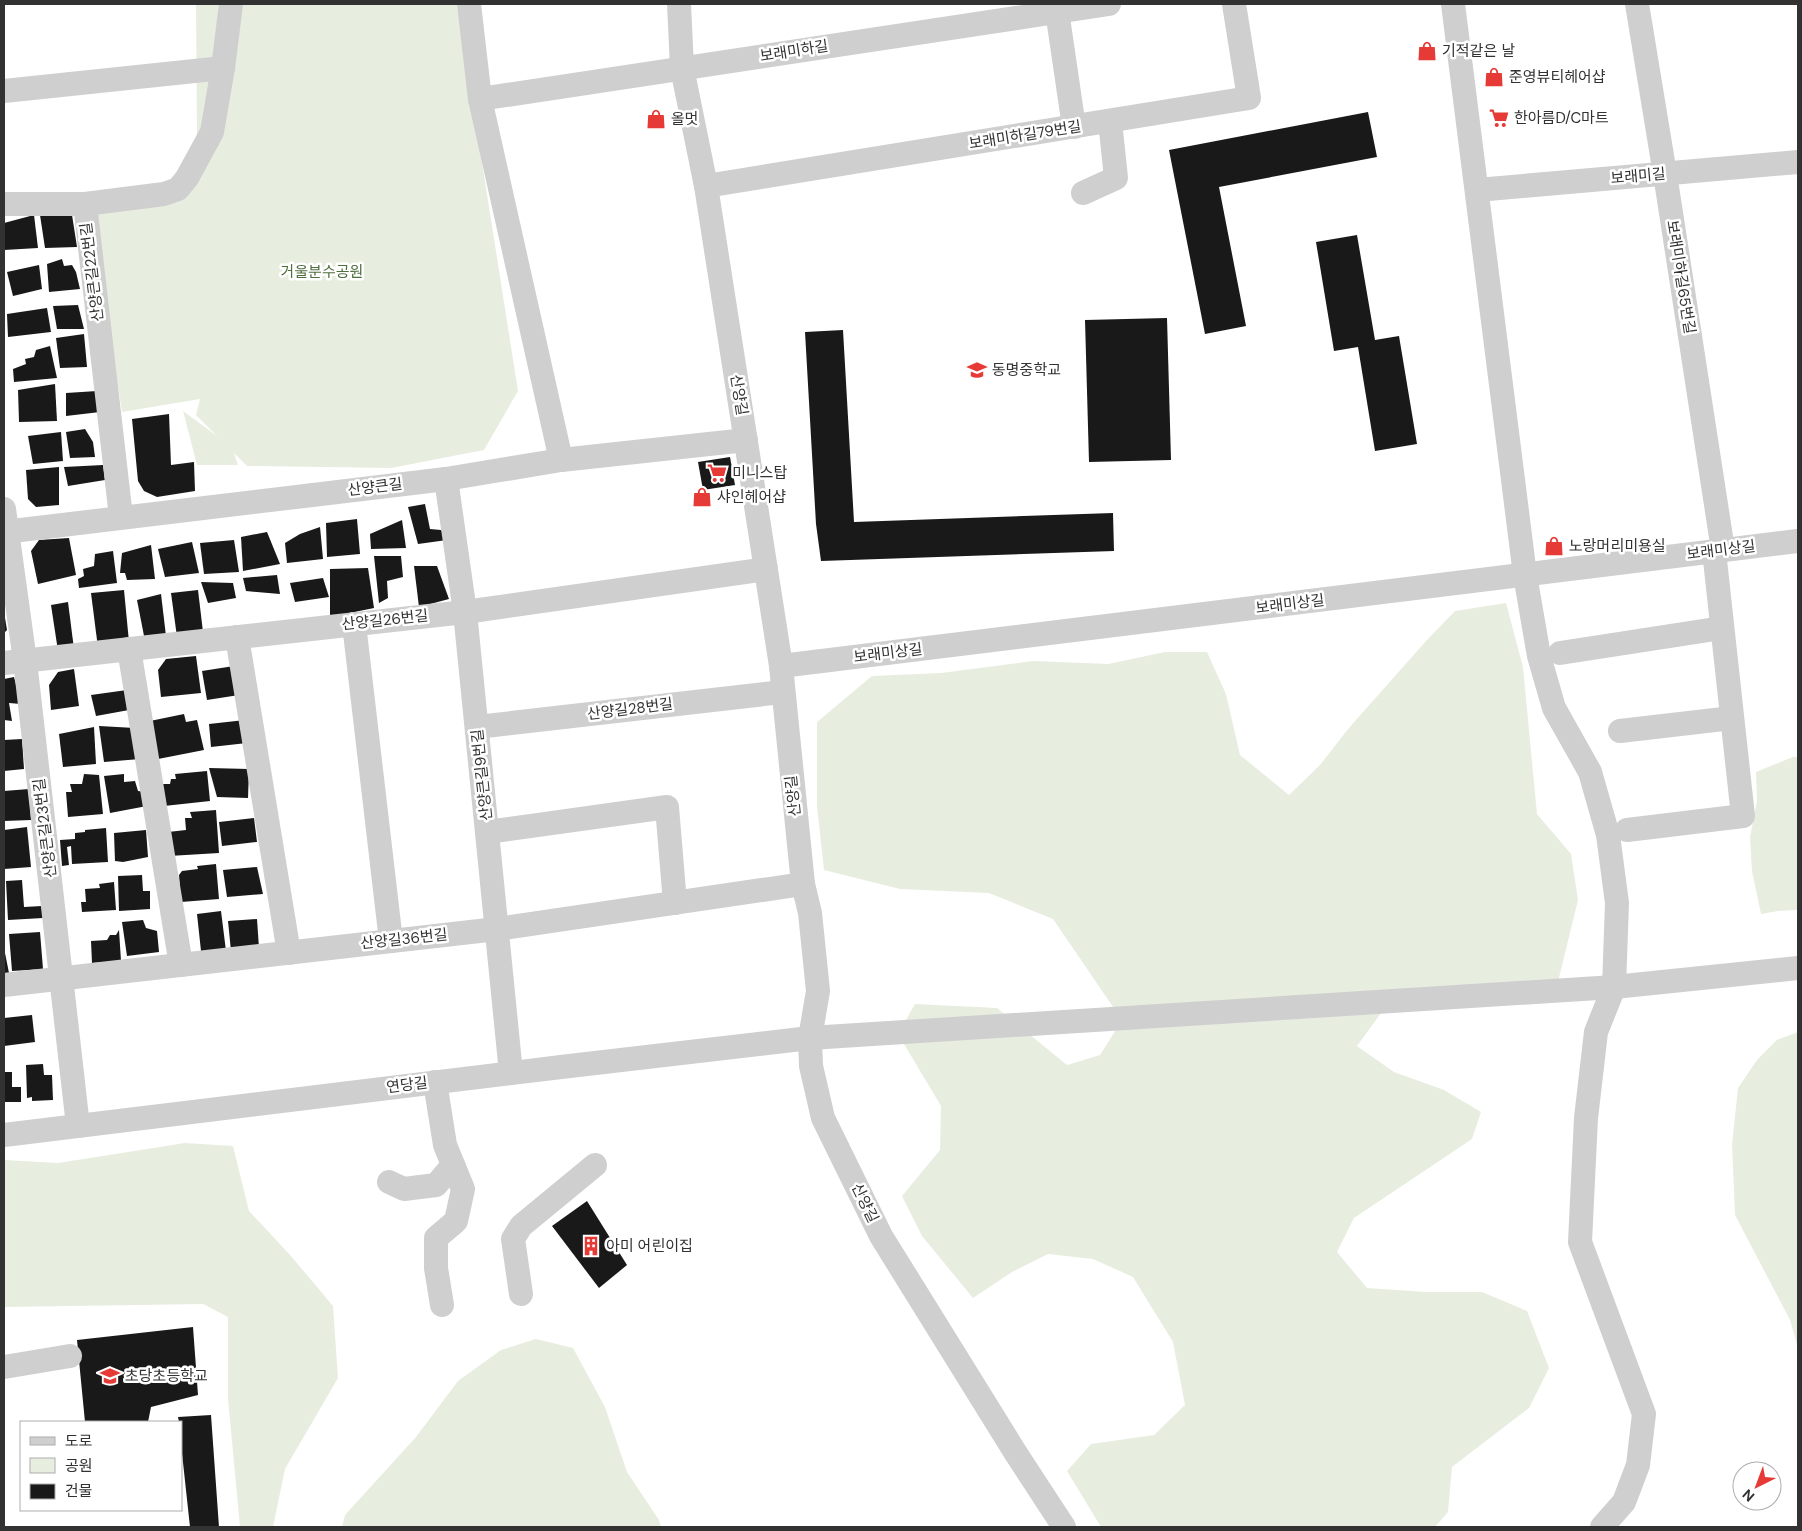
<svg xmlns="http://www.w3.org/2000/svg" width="1802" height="1531" viewBox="0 0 1802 1531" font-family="'DM Sans','Noto Sans KR',sans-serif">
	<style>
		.green { fill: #e7eee0 }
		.building { fill: #191919 }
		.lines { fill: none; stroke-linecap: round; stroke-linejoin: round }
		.minor { stroke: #cfcfcf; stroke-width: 24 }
		.labels { text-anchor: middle; stroke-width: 5; stroke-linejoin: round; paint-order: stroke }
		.street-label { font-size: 15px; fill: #323232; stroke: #fff }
		.poi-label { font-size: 15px; fill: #323232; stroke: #fff; text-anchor: start }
		.park-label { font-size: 15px; fill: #506e3e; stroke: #fff }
	</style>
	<rect width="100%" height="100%" fill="#fff"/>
	<g class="green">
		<polygon points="196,4 457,4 518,391 484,450 391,468 247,466 234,453 238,465 197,465 183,411 217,436 196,415 200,399 122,412 91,205 170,183 197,136"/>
		<polygon points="1506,603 1523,667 1537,814 1571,854 1578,900 1557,986 1397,991 1357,1046 1394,1072 1444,1090 1481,1112 1472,1139 1354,1218 1337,1252 1367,1288 1426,1292 1482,1292 1527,1311 1549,1368 1529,1408 1452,1467 1448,1512 1435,1527 1101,1527 1067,1471 1091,1444 1154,1435 1185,1405 1173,1342 1133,1277 1093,1259 1048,1254 1012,1272 973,1298 922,1236 902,1196 940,1150 941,1106 898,1034 915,1004 997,1008 1067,1065 1100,1055 1122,1020 1053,919 989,893 900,889 824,870 817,806 817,722 872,676 941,673 1033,661 1108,664 1165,652 1207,652 1226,694 1240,755 1289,795 1320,765 1348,729 1426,641 1455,611"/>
		<polygon points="1793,757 1798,757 1798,910 1778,911 1761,914 1752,871 1750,837 1757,801 1756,772"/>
		<polygon points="1798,1032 1798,1348 1790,1320 1735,1215 1732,1144 1738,1088 1757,1060 1777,1040"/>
		<polygon points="185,1143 233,1146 249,1211 291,1256 333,1306 338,1378 285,1469 273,1527 240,1527 228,1399 228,1317 203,1304 4,1307 4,1160 58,1163"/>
		<polygon points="536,1339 573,1348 605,1407 627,1472 659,1520 661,1527 342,1527 345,1515 416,1437 458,1381 501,1350"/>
	</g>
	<g class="building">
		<polygon points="1368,112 1377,157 1219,187 1246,326 1205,334 1169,150"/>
		<polygon points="34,215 38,248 4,250 4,223"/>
		<polygon points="40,215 72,215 77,247 45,248"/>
		<polygon points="1357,235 1375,340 1399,336 1417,444 1375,451 1358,347 1334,351 1316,242"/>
		<polygon points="62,259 64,266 72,265 76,272 80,289 49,292 47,264"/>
		<polygon points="39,265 42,289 13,296 7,272"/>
		<polygon points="78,305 84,329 57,329 53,306"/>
		<polygon points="47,308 51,332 8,337 7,314"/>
		<polygon points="1167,318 1171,460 1089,462 1085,320"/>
		<polygon points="843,330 854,522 1113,513 1114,551 821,561 816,524 805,332"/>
		<polygon points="84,334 87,367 60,368 56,338"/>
		<polygon points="50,346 57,378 14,382 13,369 26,364 25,359 34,357 36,350"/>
		<polygon points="55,384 57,421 19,422 18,390"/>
		<polygon points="97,391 100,412 66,416 66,393"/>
		<polygon points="169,414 171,465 194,462 195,491 157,497 144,491 138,481 132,419"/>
		<polygon points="85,429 93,442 95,457 70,458 66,432"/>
		<polygon points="61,432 63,461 33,464 28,436"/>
		<polygon points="730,457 735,485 703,490 698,462"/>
		<polygon points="103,465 105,480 68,486 64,467"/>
		<polygon points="59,467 59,505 36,507 28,499 26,470"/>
		<polygon points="425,504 430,529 441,530 447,540 418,544 408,507"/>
		<polygon points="357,519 360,554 327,557 326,523"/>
		<polygon points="402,520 406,548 371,549 370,534"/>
		<polygon points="320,527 323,559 287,563 285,543 300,534"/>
		<polygon points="267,532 280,564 243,571 241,537"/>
		<polygon points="69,538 76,575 38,584 31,551 39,540"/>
		<polygon points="234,540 239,572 204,574 200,543"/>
		<polygon points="192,542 199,573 165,577 158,549"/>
		<polygon points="151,545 155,579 127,580 125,573 120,573 122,553"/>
		<polygon points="113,551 117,583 79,588 78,579 84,576 83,569 94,566 95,554"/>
		<polygon points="374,556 401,556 403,577 387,581 388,598 379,603"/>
		<polygon points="414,566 437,566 449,599 419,607"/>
		<polygon points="368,568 374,608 330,617 330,569"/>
		<polygon points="277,575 280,594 246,591 243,578"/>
		<polygon points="323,578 329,597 295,602 290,583"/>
		<polygon points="201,582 233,583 236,598 208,603"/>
		<polygon points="124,590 129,642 98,648 91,593"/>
		<polygon points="198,590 203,632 177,637 171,593"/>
		<polygon points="161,594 166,636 145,641 137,600"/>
		<polygon points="68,602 74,649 58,651 51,605"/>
		<polygon points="4,612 7,630 4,633"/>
		<polygon points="196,656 201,693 161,697 158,670 166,659"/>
		<polygon points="234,666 239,695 207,700 202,671"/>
		<polygon points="74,669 79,706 51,710 49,685 58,672"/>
		<polygon points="14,677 21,704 9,703 12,721 4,720 4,679"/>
		<polygon points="127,690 129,710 96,716 91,695"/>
		<polygon points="184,714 186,722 197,720 204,750 158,759 150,721"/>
		<polygon points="245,720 247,743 211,747 209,724"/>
		<polygon points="99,726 135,728 140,759 104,762"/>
		<polygon points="94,727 96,764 63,767 59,734"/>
		<polygon points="22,739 24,769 4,771 4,740"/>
		<polygon points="209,768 249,769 248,798 217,797"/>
		<polygon points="207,771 210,801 164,806 162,784 170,784 171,779 176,779 175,774"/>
		<polygon points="84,774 99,775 103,814 68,817 66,792 72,792 70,784 82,784"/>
		<polygon points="124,774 124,782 135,781 138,791 145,792 147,806 110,813 104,776"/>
		<polygon points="29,789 31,820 4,821 4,791"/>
		<polygon points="216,810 219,853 169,856 168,832 186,830 185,818 192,818 190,812"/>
		<polygon points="254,818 257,842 222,846 219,822"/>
		<polygon points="27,827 31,867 4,869 4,830"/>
		<polygon points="106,828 108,862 72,864 71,846 67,847 69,865 62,866 60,840 75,839 75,833 85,832 85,830"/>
		<polygon points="146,830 148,857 123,862 115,861 114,833"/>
		<polygon points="216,864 219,899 181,902 179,875 182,871 198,869 197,866"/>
		<polygon points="257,867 263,894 227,897 223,870"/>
		<polygon points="142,875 143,891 150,891 150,909 119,911 118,876"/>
		<polygon points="22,880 24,907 42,906 43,918 8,920 6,881"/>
		<polygon points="114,882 116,910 82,912 81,902 86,902 85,889 100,888 99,884"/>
		<polygon points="221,911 226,951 201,951 197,914"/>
		<polygon points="257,919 259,948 231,951 228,921"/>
		<polygon points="143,920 146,928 157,931 159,952 127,956 122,922"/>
		<polygon points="119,930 121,961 92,963 91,941 107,940 110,935 116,935"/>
		<polygon points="40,932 43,969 12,971 9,934"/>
		<polygon points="4,948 9,973 4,974"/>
		<polygon points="32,1015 35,1042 4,1046 4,1018"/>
		<polygon points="43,1064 44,1075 52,1075 53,1100 32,1101 32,1097 27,1098 26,1065"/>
		<polygon points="4,1072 12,1072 12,1087 21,1087 21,1102 4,1102"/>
		<polygon points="587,1201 627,1265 599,1288 552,1226"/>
		<polygon points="193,1327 198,1395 151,1407 148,1422 85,1422 77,1340"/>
		<polygon points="211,1415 219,1527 190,1527 181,1444 181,1422 179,1422 178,1417"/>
	</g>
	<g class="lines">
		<g class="minor">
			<polyline points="469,4 480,99 561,460"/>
			<polyline points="679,4 682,68 706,186 781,666 803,884 810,913 818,991 810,1038 811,1066 823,1118 881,1236 1015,1452 1064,1527"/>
			<polyline points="1056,4 1074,127"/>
			<polyline points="1453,4 1525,575 1539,656 1554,708 1590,772 1608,835 1617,903 1614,987 1596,1032 1586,1118 1580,1242 1644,1414 1638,1465 1624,1502 1602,1527"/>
			<polyline points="1637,4 1665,174 1723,550"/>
			<polyline points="4,91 223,68"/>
			<polyline points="480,99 1109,4"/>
			<polyline points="706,186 1249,98 1234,4"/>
			<polyline points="1477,190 1798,162"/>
			<polyline points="1083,193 1116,178 1110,121"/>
			<polyline points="4,204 85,204 164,194 178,189 187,178 212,132 223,68 231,4"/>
			<polyline points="85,204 121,517"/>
			<polyline points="446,479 465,612 511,1073"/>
			<polyline points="4,509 25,661 78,1126"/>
			<polyline points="4,532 446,479 561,460 746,440"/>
			<polyline points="354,624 391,941"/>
			<polyline points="237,637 289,953"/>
			<polyline points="129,649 181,965"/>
			<polyline points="1560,653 1722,628"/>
			<polyline points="4,663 465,612 766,569"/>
			<polyline points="781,666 1798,541"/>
			<polyline points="477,727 782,692"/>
			<polyline points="1620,731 1732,718"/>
			<polyline points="1627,830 1743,816 1714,551"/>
			<polyline points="487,832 667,807 675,903"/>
			<polyline points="4,985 497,929 803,884"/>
			<polyline points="435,1082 445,1145 463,1189 456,1221 436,1238 436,1268 442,1305"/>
			<polyline points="4,1135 561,1067 810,1038 1614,987 1798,968"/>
			<polyline points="389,1182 404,1189 436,1185 453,1165"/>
			<polyline points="521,1294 513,1239 521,1226 595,1165"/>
			<polyline points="4,1367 70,1356"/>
		</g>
	</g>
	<defs>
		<symbol id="shop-bare" viewBox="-9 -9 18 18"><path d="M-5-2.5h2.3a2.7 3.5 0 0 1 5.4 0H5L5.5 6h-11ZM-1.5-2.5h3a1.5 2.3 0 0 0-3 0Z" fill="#e63a37" stroke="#fff" stroke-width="2.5" paint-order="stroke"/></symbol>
		<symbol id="supermarket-bare" viewBox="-9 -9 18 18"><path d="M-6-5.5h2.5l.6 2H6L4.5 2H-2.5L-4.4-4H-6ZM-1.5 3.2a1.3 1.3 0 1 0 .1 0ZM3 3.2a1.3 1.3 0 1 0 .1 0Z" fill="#e63a37" stroke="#fff" stroke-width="2.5" paint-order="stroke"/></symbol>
		<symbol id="school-bare" viewBox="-9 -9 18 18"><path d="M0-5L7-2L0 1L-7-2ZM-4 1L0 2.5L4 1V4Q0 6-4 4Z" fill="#e63a37" stroke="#fff" stroke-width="2.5" paint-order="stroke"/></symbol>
		<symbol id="building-bare" viewBox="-9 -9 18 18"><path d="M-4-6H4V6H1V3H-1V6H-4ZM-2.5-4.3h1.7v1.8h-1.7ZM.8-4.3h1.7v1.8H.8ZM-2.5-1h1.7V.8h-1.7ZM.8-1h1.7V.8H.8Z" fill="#e63a37" stroke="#fff" stroke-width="2.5" paint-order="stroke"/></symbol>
	</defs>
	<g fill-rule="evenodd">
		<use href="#shop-bare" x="1413" y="37" width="28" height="28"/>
		<use href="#shop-bare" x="1480" y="63" width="28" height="28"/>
		<use href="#supermarket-bare" x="1485" y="104" width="28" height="28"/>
		<use href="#shop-bare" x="642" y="105" width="28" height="28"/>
		<use href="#school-bare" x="963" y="356" width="28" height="28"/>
		<use href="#supermarket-bare" x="703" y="459" width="28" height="28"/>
		<use href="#shop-bare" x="688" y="483" width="28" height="28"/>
		<use href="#shop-bare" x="1540" y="532" width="28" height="28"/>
		<use href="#building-bare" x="577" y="1232" width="28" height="28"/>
		<use href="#school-bare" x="96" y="1362" width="28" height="28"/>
	</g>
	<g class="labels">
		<g class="street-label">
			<text transform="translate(794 51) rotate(-9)" y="5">보래미하길</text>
			<text transform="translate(1025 135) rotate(-9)" y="5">보래미하길79번길</text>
			<text transform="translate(1638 176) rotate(-5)" y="5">보래미길</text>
			<text transform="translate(92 272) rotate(-97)" y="5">산양큰길22번길</text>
			<text transform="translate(1681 277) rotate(81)" y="5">보래미하길65번길</text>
			<text transform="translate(739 395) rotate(81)" y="5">산양길</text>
			<text transform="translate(375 487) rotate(-7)" y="5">산양큰길</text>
			<text transform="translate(1721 550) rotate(-7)" y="5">보래미상길</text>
			<text transform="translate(1290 604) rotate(-7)" y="5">보래미상길</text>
			<text transform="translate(385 620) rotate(-6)" y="5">산양길26번길</text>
			<text transform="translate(888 653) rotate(-7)" y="5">보래미상길</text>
			<text transform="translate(630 709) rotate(-7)" y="5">산양길28번길</text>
			<text transform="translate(482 775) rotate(-96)" y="5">산양큰길9번길</text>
			<text transform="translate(793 796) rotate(-96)" y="5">산양길</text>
			<text transform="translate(45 828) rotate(-97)" y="5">산양큰길23번길</text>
			<text transform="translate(404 939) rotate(-6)" y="5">산양길36번길</text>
			<text transform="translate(407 1085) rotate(-7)" y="5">연당길</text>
			<text transform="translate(865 1203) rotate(64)" y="5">산양길</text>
		</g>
		<g class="poi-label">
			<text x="1442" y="56">기적같은 날</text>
			<text x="1509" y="82">준영뷰티헤어샵</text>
			<text x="1514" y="123">한아름D/C마트</text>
			<text x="671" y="124">올멋</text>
			<text x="992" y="375">동명중학교</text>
			<text x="732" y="478">미니스탑</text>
			<text x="717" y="502">샤인헤어샵</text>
			<text x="1569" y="551">노랑머리미용실</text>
			<text x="606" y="1251">아미 어린이집</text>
			<text x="125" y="1381">초당초등학교</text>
		</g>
		<g class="park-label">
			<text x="322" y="277">거울분수공원</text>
		</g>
	</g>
	<rect width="1802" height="1531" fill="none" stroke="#323232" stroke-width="10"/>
	<rect x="20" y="1421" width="162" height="90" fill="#ffffff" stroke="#adadad"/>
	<rect x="30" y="1437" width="25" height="8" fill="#cfcfcf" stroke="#adadad"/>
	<text x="65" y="1446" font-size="15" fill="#323232">도로</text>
	<rect x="30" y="1458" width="25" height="15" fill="#e7eee0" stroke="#adadad"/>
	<text x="65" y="1471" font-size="15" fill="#323232">공원</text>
	<rect x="30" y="1484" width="25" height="15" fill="#191919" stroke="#adadad"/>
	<text x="65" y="1496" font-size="15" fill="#323232">건물</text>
	<g transform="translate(1757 1486) rotate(222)"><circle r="24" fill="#ffffff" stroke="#adadad"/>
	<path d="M0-4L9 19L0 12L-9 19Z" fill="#e63a37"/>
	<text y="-8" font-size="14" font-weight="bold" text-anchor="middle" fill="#323232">N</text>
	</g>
</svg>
